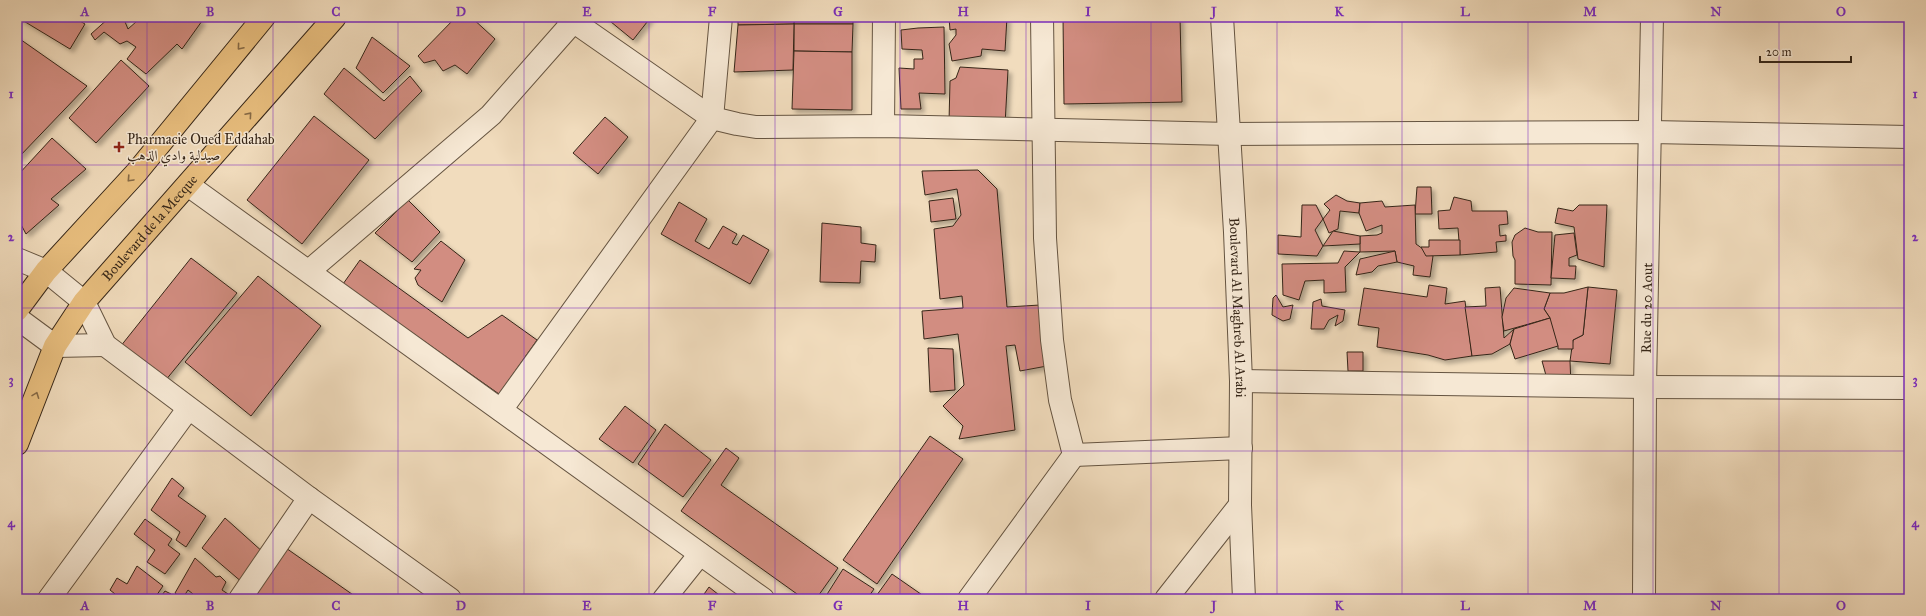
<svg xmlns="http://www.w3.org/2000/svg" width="1926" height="616" viewBox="0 0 1926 616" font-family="'IM FELL Great Primer',Amiri,serif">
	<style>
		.building { fill: #d28d81; stroke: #362618; filter: url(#shadow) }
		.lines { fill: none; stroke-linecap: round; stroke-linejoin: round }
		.street-casing { stroke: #655441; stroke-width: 24 }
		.primary-casing { stroke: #362618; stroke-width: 24 }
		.street { stroke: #f6e8d4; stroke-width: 22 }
		.primary { stroke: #e8be7e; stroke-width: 22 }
		.oneway { stroke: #866a46 }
		.grid { fill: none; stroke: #7b2cbf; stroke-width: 1; stroke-opacity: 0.55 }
		.poi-dot { fill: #8f2418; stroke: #f6e8d4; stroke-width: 1.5 }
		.labels { text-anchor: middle; stroke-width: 3; stroke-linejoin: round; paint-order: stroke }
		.poi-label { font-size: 14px; fill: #362618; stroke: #f6e8d4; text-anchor: start }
		.street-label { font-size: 14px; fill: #362618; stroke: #f6e8d4 }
		.neatline { fill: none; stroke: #7b2cbf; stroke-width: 1.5 }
		.grid-label { font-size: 13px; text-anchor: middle; font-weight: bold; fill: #7b2cbf }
	</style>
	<defs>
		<filter id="shadow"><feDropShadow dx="3.5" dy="3.5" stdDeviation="2" flood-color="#0004"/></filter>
	</defs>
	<rect width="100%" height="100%" fill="#f1dcbd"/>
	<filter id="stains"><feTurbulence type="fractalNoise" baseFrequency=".005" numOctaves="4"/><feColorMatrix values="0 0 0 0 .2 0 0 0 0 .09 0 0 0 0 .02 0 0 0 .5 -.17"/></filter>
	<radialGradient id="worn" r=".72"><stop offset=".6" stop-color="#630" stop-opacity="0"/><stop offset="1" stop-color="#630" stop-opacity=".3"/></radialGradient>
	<g class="building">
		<polygon points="17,17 73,17 85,24 70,49"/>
		<polygon points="110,17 123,17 128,29 137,21 135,17 146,17 147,20 150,17 197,17 202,21 182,49 177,44 146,74 127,59 136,47 127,41 120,44 104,32 95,40 91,34"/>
		<polygon points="456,17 471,17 495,39 467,74 455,65 443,71 435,60 424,63 418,56"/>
		<polygon points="605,17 651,17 633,40"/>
		<polygon points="738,17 795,17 794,24 738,25"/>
		<polygon points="795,17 853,17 853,24 794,24"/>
		<polygon points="914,17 942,17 942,19"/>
		<polygon points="1007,17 1005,51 982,49 981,56 952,61 949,44 956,35 956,29 950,30 949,18"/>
		<polygon points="1063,17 1180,17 1182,102 1064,104"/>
		<polygon points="794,24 853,24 852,52 794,51"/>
		<polygon points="794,24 793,70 734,72 738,25"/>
		<polygon points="944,27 945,94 919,93 921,109 901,109 899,68 914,69 914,59 923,59 922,50 902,49 901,30 918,28"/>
		<polygon points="17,37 87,86 18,158 17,141"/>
		<polygon points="372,37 410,66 383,93 356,68"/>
		<polygon points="794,51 852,52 852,110 792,109"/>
		<polygon points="121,60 149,86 96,143 69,118"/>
		<polygon points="960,67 1008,70 1005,125 949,122 950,81 956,78"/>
		<polygon points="344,68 384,101 410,76 422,91 375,139 324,94"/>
		<polygon points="314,116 369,160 302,244 247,200"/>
		<polygon points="605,117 628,137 598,174 573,153"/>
		<polygon points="52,138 86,169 51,199 59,205 26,234 17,217 17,176"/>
		<polygon points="978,170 997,189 1007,307 1040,305 1047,366 1020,371 1015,345 1006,346 1015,430 959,439 963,426 943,406 964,385 958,334 924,339 922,311 963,308 962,296 940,299 934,229 953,226 961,215 957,189 925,195 922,171"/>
		<polygon points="1417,187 1431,187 1432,214 1415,214"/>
		<polygon points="1336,195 1347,201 1360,203 1359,213 1340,211 1338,229 1329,233 1323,219 1330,210 1324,204"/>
		<polygon points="1454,197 1471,201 1472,211 1507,211 1508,224 1499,225 1500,236 1506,235 1506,241 1496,242 1497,252 1460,255 1458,228 1439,229 1438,211 1450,210"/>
		<polygon points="953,198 956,219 931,222 929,201"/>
		<polygon points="408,200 440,232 412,262 375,233"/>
		<polygon points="1382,201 1385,207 1415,205 1416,244 1433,256 1430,277 1413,275 1414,266 1397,262 1395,251 1360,252 1360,236 1377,235 1382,233 1382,225 1366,231 1359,213 1360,203"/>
		<polygon points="679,202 707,219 695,241 709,249 723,226 737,234 732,243 737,245 743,235 769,250 750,284 661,234"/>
		<polygon points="1302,205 1316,205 1323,219 1315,230 1323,246 1317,256 1278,254 1278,235 1301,237"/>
		<polygon points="1579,205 1607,205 1604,267 1578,259 1574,227 1555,223 1558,208 1573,211"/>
		<polygon points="822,223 861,227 861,243 876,245 875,262 861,261 860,283 820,282"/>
		<polygon points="1525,228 1538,232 1552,232 1551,285 1515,284 1515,260 1513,256 1512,242 1515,235"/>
		<polygon points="1333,231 1360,236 1360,244 1323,246"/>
		<polygon points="1574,233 1577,255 1569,258 1569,266 1576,266 1575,279 1551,278 1555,235"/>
		<polygon points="1429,240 1460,240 1460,255 1426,256 1421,247 1429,247"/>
		<polygon points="441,241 465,260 442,302 418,285 415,278 421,270 414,269"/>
		<polygon points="1344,251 1360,252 1345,267 1346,292 1324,293 1324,280 1305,281 1299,300 1283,295 1282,264 1338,263"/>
		<polygon points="1395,251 1397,262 1378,266 1372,272 1356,275 1360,259"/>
		<polygon points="191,258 237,293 165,381 120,347"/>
		<polygon points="360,260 468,338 502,315 537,340 499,394 343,284"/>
		<polygon points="258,276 321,326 251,416 185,362"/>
		<polygon points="1429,285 1447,288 1445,304 1465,301 1472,356 1445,360 1428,355 1377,347 1379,328 1358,325 1364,288 1427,297"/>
		<polygon points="1500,287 1504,338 1514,329 1510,344 1492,354 1472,356 1465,307 1486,306 1485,288"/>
		<polygon points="1588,287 1617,290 1610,364 1570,361 1573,340 1583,335"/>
		<polygon points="1588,287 1583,335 1573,340 1573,349 1558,349 1558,346 1544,330 1550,318 1544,309 1550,293 1564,293"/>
		<polygon points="1514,288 1550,293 1544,309 1550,318 1504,331 1502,317 1506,298"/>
		<polygon points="1276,295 1283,307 1293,305 1290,319 1283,321 1272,315 1273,298"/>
		<polygon points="1321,299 1322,306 1345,310 1343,321 1335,326 1338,315 1329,320 1324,329 1311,329 1313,302"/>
		<polygon points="1550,318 1558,346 1515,359 1510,344 1514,329"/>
		<polygon points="928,348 953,349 955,390 930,392"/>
		<polygon points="1347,352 1363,352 1363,371 1348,371"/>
		<polygon points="1542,361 1570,361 1571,386 1547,379"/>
		<polygon points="625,406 656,430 633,463 599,439"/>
		<polygon points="665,424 711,460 683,497 638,464"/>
		<polygon points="930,436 963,459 877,584 843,560"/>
		<polygon points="726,448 739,458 721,485 838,568 816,599 804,599 681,511"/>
		<polygon points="172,478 184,488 178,496 206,516 186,547 176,540 180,532 151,510"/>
		<polygon points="225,518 264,553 243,583 202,548"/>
		<polygon points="145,519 172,539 168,545 180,554 165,574 147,562 155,550 134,534"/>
		<polygon points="283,546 359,599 247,599"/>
		<polygon points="195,558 216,577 220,576 226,582 222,590 231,596 229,599 190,599 193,594 188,590 182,599 175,593"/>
		<polygon points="137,566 163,586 154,599 112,599 115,594 110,590 117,578 127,584"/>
		<polygon points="843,569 874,589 867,599 824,599"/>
		<polygon points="892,574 928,599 874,599"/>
		<polygon points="709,587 724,599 704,599 702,597"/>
		<polygon points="165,591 171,594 168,599 159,599"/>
	</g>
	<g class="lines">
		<defs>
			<g id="street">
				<polyline points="567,17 712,118 737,124 756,127 883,126 1230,134 1651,132 1909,137"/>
				<polyline points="1042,17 1045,238 1052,340 1060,400 1074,455"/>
				<path id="s1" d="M1222 17 1235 232 1241 381 1240 505 1244 599"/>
				<polyline points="883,126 884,17"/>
				<polyline points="188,185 763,599"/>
				<polyline points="17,259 46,271 84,302 105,345 309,498 450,599"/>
				<polyline points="309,271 491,115 573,22"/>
				<polyline points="17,318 55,346 105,345"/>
				<polyline points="1241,381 1645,387 1909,388"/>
				<polyline points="501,410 712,118 721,17"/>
				<polyline points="1074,455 1241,448"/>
				<polyline points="49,599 188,409"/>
				<polyline points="240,599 309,498"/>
				<polyline points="664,599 700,554"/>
				<polyline points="969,599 1074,455"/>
				<polyline points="1166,599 1240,505"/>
				<path id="s2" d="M1644 599 1645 387 1652 17"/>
			</g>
			<g id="primary">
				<polyline points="17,310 46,271 136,173 264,17"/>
				<path id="s3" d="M17 444 55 346 84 302 335 17"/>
			</g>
		</defs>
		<use href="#street" class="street-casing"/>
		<use href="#primary" class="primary-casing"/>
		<use href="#street" class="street"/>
		<use href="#primary" class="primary"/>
	</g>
	<defs><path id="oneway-chevron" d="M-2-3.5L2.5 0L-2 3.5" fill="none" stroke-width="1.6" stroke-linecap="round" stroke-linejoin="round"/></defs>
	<g class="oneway">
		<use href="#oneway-chevron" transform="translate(240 47) rotate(130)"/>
		<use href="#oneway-chevron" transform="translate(249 115) rotate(-49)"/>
		<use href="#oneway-chevron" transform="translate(130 179) rotate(133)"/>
		<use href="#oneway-chevron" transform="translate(36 395) rotate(-69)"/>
	</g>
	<path class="grid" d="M147 17V599M273 17V599M398 17V599M524 17V599M649 17V599M775 17V599M900 17V599M1026 17V599M1151 17V599M1277 17V599M1402 17V599M1528 17V599M1653 17V599M1779 17V599M17 165H1909M17 308H1909M17 451H1909"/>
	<path class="poi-dot" d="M117 141h4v4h4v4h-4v4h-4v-4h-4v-4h4z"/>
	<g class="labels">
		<g class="poi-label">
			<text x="127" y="144">Pharmacie Oued Eddahab<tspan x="127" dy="16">صيدلية وادي الذهب</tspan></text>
		</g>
		<g class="street-label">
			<text dy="5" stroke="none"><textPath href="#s3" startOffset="257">Boulevard de la Mecque</textPath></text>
			<text dy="5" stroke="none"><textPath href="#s1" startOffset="291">Boulevard Al Maghreb Al Arabi</textPath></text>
			<text dy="5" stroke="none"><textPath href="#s2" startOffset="291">Rue du 20 Aout</textPath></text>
		</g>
	</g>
	<rect width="1926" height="616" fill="none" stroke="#f1dcbd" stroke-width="44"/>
	<path d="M1760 56v6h91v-6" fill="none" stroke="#362618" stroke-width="2"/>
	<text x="1766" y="56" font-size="12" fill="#362618" stroke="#f6e8d4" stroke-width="3" paint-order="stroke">20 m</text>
	<rect x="22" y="22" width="1882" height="572" class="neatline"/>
	<g class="grid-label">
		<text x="85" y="16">A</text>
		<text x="210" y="16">B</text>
		<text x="336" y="16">C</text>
		<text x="461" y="16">D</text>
		<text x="587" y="16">E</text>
		<text x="712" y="16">F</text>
		<text x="838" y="16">G</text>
		<text x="963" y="16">H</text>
		<text x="1088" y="16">I</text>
		<text x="1214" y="16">J</text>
		<text x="1339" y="16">K</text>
		<text x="1465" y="16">L</text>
		<text x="1590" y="16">M</text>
		<text x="1716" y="16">N</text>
		<text x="1841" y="16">O</text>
		<text x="11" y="98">1</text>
		<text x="1915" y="98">1</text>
		<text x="11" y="241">2</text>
		<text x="1915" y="241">2</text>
		<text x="11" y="384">3</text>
		<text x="1915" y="384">3</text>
		<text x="11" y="527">4</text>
		<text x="1915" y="527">4</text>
		<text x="85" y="610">A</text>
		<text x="210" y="610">B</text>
		<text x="336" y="610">C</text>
		<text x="461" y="610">D</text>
		<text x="587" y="610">E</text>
		<text x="712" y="610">F</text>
		<text x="838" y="610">G</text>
		<text x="963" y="610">H</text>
		<text x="1088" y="610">I</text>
		<text x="1214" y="610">J</text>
		<text x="1339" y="610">K</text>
		<text x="1465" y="610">L</text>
		<text x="1590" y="610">M</text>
		<text x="1716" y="610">N</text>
		<text x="1841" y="610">O</text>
	</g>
	<rect width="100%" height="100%" filter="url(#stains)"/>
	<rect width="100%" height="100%" fill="url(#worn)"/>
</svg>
